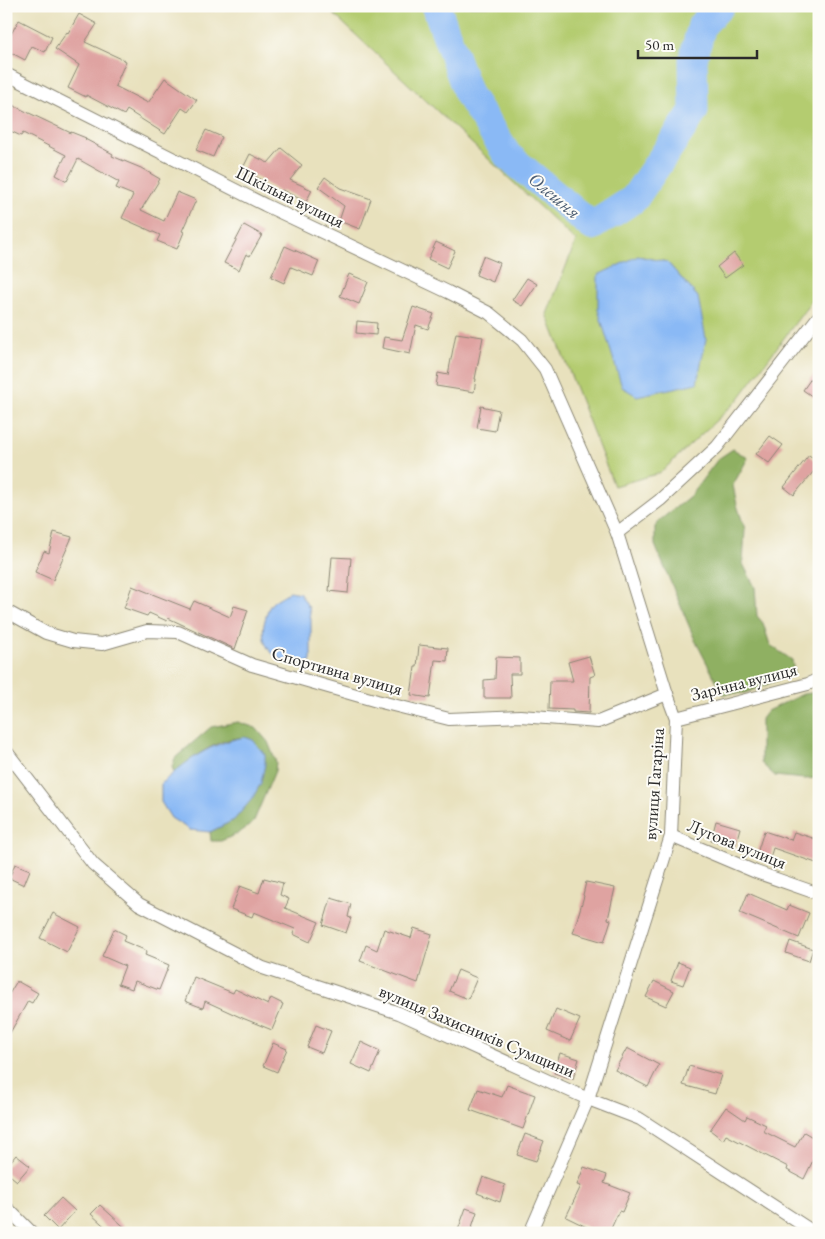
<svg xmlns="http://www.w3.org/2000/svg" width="825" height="1239" viewBox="0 0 825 1239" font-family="'EB Garamond',serif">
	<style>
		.green { fill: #b4cc70; stroke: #707c4e; fill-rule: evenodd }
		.forest { fill: #8fb062; stroke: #5d6e46 }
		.water { fill: #8ab9f5; stroke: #5a7290 }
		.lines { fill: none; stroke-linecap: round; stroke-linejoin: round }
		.river { stroke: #8ab9f5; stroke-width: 29 }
		.building { fill: #dfa3a1 }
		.minor-casing { stroke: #8a8674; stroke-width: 14 }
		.minor { stroke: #fff; stroke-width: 12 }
		.labels { text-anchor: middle; stroke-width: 4; stroke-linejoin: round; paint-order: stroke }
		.street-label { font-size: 18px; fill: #2b2b2b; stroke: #fdfcf7 }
		.water-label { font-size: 19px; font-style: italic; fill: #4c5d72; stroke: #fdfcf7 }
	</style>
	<rect width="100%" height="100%" fill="#fdfcf7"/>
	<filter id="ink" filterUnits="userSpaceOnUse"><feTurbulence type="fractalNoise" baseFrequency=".02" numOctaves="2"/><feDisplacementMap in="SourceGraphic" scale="10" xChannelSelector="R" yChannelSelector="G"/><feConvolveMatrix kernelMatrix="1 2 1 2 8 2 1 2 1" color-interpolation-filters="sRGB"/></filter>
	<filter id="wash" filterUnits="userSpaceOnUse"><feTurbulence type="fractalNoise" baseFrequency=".0096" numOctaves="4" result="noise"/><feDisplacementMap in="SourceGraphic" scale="20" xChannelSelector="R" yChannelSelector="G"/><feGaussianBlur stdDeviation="1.12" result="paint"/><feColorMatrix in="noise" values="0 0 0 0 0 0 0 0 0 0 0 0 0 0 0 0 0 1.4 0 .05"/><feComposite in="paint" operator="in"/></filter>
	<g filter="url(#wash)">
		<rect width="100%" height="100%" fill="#e8e1bd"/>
		<path class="green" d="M325 6H819V291L737 401 660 473 614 486 547 314 576 241ZM638 256 667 262 698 297Z"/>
		<g class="forest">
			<polygon points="733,449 748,458 733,485 737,505 745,529 743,564 755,587 757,616 763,623 770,645 792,660 794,674 745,693 723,694 695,640 655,545 655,527 660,520 690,496 718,459"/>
			<polygon points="819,692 819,778 804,779 775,776 761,763 761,719 767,711 803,694"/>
			<path d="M238 722 256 728 268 742 276 762 275 771 253 823 239 833 221 841H211L210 832 234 820 253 740C225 731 196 756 174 772L172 767 175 758 211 727Z"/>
		</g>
		<g class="water">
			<polygon points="638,256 667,262 698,297 706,339 697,383 637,396 622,387 598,310 598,275"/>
			<path d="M290 591 300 593 309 608 311 620V661C283 668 256 651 265 620 267 613 268 607 273 602 278 598 285 595 290 591Z"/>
			<path d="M245 737 253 740 265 755V764L261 783 252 799 234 820 210 832 190 830 171 818 161 802V784C186 761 210 743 245 737Z"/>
		</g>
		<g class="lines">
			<polyline class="river" points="436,6 468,94 508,156 592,226 634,199 694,111 693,59 702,25 720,6"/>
		</g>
		<g id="blocks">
			<g class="building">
				<polygon points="79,14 97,24 85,42 126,61 115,86 148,103 165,78 197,100 188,112 182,108 165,134 127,110 124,115 86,95 86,97 68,88 79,65 55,49 67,32 68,33"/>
				<polygon points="19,20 52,37 45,52 32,46 25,60 6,50 6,43"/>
				<polygon points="6,102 71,133 71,132 86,138 85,139 113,154 112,156 141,168 160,179 141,210 164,221 177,192 196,200 182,231 184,232 177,249 157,241 160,235 122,218 133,195 116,188 119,182 78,159 67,181 56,175 66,155 23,133 21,136 6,129"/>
				<polygon points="206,130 222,137 213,157 196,150"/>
				<polygon points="281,148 302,165 290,180 312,190 306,202 282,190 280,193 254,175 252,178 241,172 250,154 268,163"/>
				<polygon points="325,177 340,188 371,199 360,229 339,221 344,206 318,187"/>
				<polygon points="244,225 262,235 250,256 246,254 239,270 224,263"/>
				<polygon points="436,242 455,251 447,268 428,259"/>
				<polygon points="285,246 319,261 313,276 291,267 284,283 271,277"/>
				<polygon points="734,253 743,265 725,278 717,267"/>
				<polygon points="483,256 500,263 493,282 476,275"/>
				<polygon points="349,274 368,282 359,304 340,296"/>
				<polygon points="527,278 537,284 522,306 512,300"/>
				<polygon points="413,307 434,314 428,329 416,325 410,354 382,348 384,337 402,340"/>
				<polygon points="357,321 377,323 376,335 356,333"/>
				<polygon points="456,333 483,337 475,379 476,379 474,392 436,386 438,373 448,375"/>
				<polygon points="819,367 819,401 803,390"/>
				<polygon points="481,406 499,410 495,431 477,428"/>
				<polygon points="770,436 783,445 769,463 756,454"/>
				<polygon points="809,455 819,463 819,465 794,495 784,487"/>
				<polygon points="54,532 72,537 53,580 35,572 44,551 49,553"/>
				<polygon points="332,557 351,558 348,593 329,591"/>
				<polygon points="132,586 190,609 194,601 230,617 234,606 248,610 235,649 168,618 167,621 149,613 147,616 124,608"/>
				<polygon points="419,645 448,648 447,661 435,660 430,698 411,695 415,667 417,667"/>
				<polygon points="589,656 595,675 590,677 589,713 573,712 573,710 549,709 550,681 573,681 568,662"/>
				<polygon points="496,657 520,658 520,674 510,674 511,698 484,698 484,680 495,679"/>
				<polygon points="716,821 740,828 735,846 711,840"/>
				<polygon points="764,831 791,840 794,832 819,840 819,864 773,848 770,858 757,853"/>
				<polygon points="15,864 30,870 24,885 9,878"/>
				<polygon points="264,878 283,883 280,895 289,899 285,908 319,922 310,942 293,934 295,929 254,912 252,917 231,909 240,886 259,893"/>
				<polygon points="586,882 615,888 608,919 611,920 604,942 573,933 584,896 583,895"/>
				<polygon points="748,893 787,910 789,905 809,913 799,938 740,913"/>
				<polygon points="331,898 351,904 348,917 351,918 346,933 323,925"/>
				<polygon points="53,913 80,927 67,952 40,938"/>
				<polygon points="414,928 432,934 418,983 360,961 366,945 377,950 384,929 411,938"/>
				<polygon points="114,929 126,935 123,941 147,951 145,955 169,965 159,990 135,981 132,989 118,984 125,966 102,956"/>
				<polygon points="790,941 813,949 809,961 786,953"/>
				<polygon points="678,962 690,967 683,985 671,981"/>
				<polygon points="458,970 477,978 468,999 449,991"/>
				<polygon points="194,977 233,993 235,989 268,1005 271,998 283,1004 272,1030 240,1017 205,1001 203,1008 185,1001"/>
				<polygon points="17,981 38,993 32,1003 28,1001 6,1040 6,999"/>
				<polygon points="654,981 674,991 666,1006 646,997"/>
				<polygon points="556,1009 580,1019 570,1041 547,1031"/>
				<polygon points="316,1025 331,1031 322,1053 307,1047"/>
				<polygon points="361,1042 380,1051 371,1073 351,1064"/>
				<polygon points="273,1043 287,1049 277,1072 263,1066"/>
				<polygon points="627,1048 659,1065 648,1087 615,1070"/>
				<polygon points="560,1053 579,1059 573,1079 554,1073"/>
				<polygon points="689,1066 721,1075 715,1094 683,1085"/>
				<polygon points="507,1085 535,1095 523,1129 470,1110 478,1089 502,1097"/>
				<polygon points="726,1107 745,1120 747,1116 766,1125 763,1131 795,1147 804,1132 819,1141 819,1148 804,1179 787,1170 788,1167 726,1135 723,1140 710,1130"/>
				<polygon points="525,1134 544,1141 536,1161 517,1155"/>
				<polygon points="16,1155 30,1166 17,1181 6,1172 6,1167"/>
				<polygon points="584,1167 607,1175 604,1183 630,1193 622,1212 619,1211 609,1233 599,1233 566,1217 581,1186 577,1185"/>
				<polygon points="483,1177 505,1185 500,1202 477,1193"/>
				<polygon points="61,1198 75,1211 58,1230 44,1216"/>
				<polygon points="100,1205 131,1233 112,1233 91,1214"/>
				<polygon points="466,1208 477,1212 470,1233 457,1233"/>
			</g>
		</g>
	</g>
	<g filter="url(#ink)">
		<use href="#blocks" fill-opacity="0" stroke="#8a8674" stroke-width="1"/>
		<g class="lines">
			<defs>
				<g id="minor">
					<polyline points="6,74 265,205 448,292 489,313 522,340 545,369 617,533 667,694 676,718 671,836 588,1099 530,1233"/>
					<polyline points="617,533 660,500 717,447 819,316"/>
					<polyline points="6,611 46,633 73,641 102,644 147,631 178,632 252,665 377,701 449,719 520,716 598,722 667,694"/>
					<polyline points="676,718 808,684 819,679"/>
					<polyline points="6,751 93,864 139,904 263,968 399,1013 588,1099 640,1119 815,1233"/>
					<polyline points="671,836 756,872 819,894"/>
					<polyline points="6,1207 32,1233"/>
				</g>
			</defs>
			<use href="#minor" class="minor-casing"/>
			<use href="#minor" class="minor"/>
		</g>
	</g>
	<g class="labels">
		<g class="street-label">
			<text transform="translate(290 197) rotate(26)" y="6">Шкільна вулиця</text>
			<text transform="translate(337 671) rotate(16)" y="6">Спортивна вулиця</text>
			<text transform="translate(744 682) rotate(-14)" y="6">Зарічна вулиця</text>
			<text transform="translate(654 784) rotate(-86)" y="6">вулиця Гагаріна</text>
			<text transform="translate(737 844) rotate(22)" y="6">Лугова вулиця</text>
			<text transform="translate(477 1031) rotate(23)" y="6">вулиця Захисників Сумщини</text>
		</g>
		<g class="water-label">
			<text transform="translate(555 195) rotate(40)" y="7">Олешня</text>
		</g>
	</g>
	<rect width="825" height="1239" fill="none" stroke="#fdfcf7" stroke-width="25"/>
	<path d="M638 50v8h119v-8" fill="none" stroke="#2b2b2b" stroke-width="2.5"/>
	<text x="645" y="50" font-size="15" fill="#2b2b2b" stroke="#fdfcf7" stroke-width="4" paint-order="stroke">50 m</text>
</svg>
